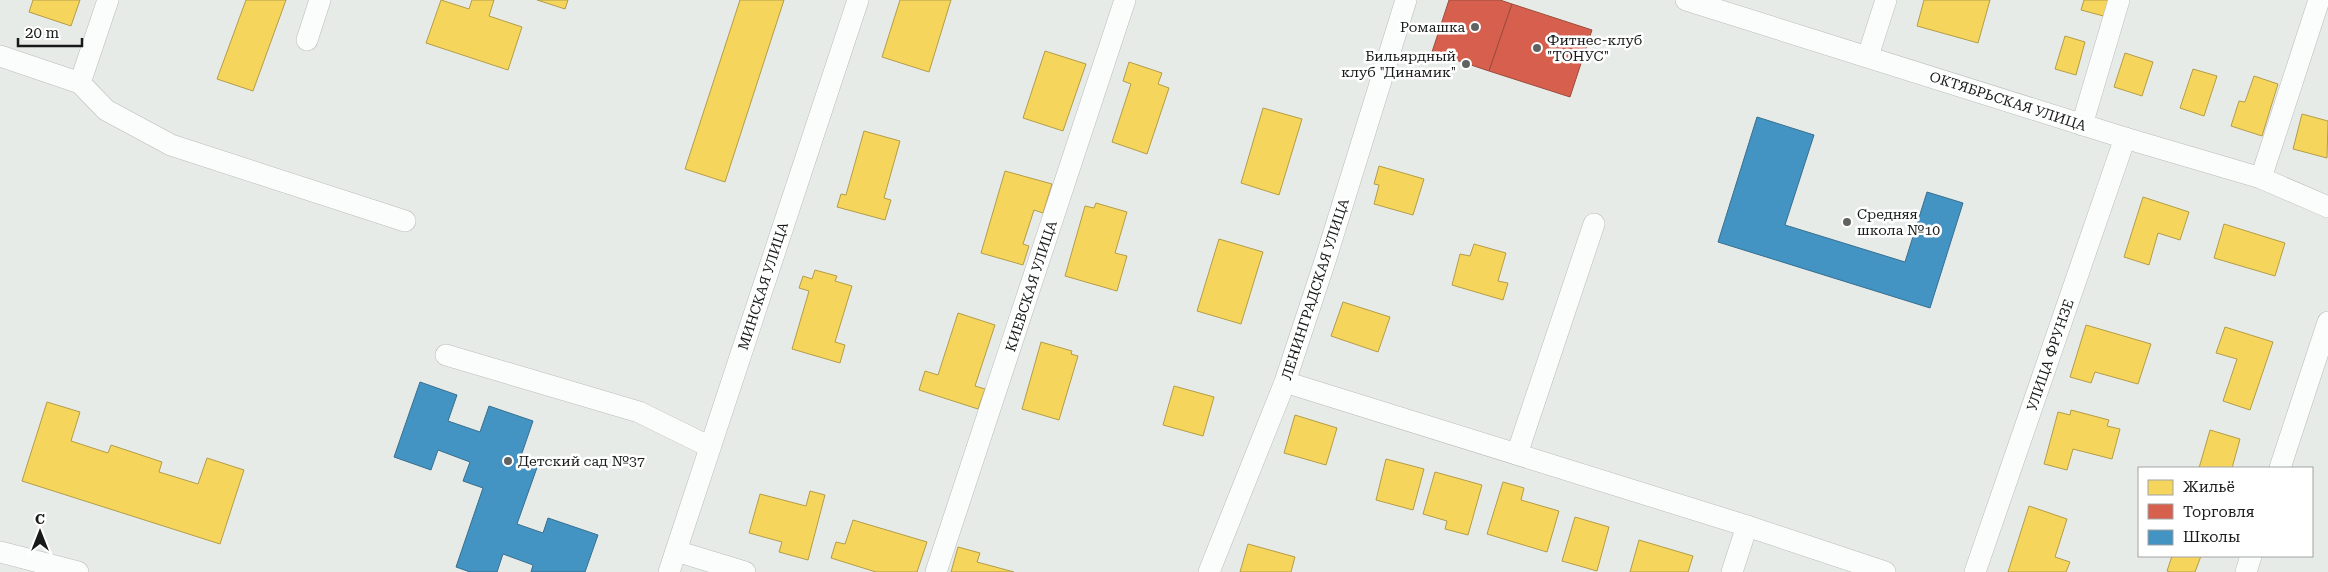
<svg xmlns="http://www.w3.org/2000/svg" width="2328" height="572" viewBox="0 0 2328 572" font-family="'Roboto Serif',serif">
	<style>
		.homes { fill: #f6d55c; stroke: #b39d48 }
		.shops { fill: #d6604d; stroke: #9d4b3d }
		.schools { fill: #4393c3; stroke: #366f90 }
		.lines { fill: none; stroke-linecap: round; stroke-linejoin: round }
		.minor-casing { stroke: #b9bcb9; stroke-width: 22 }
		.minor { stroke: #fbfcfc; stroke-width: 21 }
		.poi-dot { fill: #606361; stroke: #fff; stroke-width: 2 }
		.labels { text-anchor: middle; stroke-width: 5; stroke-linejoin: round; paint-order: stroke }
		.poi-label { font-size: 14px; fill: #171a18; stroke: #fff; text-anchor: start }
		.street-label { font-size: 14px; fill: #171a18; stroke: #fff }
	</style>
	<rect width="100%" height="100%" fill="#e7ebe8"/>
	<g class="homes">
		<polygon points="33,0 80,0 71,26 29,12"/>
		<polygon points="246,0 286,0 253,91 217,79"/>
		<polygon points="441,0 469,9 472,0 494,0 489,16 522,27 508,70 426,43"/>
		<polygon points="537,0 568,0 565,9"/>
		<polygon points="740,0 784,0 725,182 685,169"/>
		<polygon points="900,0 951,0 929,72 882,57"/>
		<polygon points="1924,0 1990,0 1978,43 1917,26"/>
		<polygon points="2084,0 2112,0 2107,17 2081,10"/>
		<polygon points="2065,36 2085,42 2076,75 2055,69"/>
		<polygon points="1045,51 1086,64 1063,131 1023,118"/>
		<polygon points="2125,53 2153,62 2142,96 2114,87"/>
		<polygon points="1129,62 1162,73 1158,84 1169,88 1147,154 1112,142 1131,84 1123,81"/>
		<polygon points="2193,69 2217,76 2204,116 2180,108"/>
		<polygon points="2254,76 2278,84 2262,136 2231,126 2239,101 2245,102"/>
		<polygon points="1263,108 1302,119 1279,195 1241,183"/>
		<polygon points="2302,114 2328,121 2327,158 2293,149"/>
		<polygon points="864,131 900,141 884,198 891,200 885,220 837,207 841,194 846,195"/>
		<polygon points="1379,166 1424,179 1413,215 1374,204 1379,185 1374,184"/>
		<polygon points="1005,171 1052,184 1043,213 1034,210 1023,244 1029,246 1023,265 981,253"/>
		<polygon points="2143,197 2189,212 2180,240 2158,233 2149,265 2124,257"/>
		<polygon points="1096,203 1127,212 1115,253 1127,256 1117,291 1065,276 1085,206 1094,208"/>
		<polygon points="2224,224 2285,243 2275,276 2214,258"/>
		<polygon points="1219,239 1263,252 1241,324 1197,311"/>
		<polygon points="1474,244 1506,253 1498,281 1508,283 1503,300 1452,285 1460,254 1470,256"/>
		<polygon points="815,270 837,276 835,281 852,286 835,342 845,345 840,363 792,349 809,291 799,288 803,276 812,279"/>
		<polygon points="1343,302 1390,317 1378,352 1331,336"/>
		<polygon points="958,313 995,325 975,386 985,389 978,409 919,390 925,371 938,375"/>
		<polygon points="2086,325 2151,344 2138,384 2095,372 2091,383 2070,377"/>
		<polygon points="2225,327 2273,342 2250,410 2223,401 2237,359 2216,353"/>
		<polygon points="1041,342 1072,351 1071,354 1078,356 1059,420 1022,409"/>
		<polygon points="1174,386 1214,397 1203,436 1163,425"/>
		<polygon points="47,402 80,412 71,441 108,453 111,445 162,462 159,472 198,484 207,458 244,470 220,544 22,481"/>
		<polygon points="2071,410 2109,420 2107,426 2120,429 2112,459 2073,449 2067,470 2044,464 2058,412 2070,415"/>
		<polygon points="1295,415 1337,428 1326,465 1284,453"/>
		<polygon points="2210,430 2240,439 2232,468 2199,468"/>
		<polygon points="1386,459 1424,469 1413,510 1376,500"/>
		<polygon points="1435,472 1482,485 1468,535 1445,529 1447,521 1423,514"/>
		<polygon points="1503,482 1524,488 1521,500 1559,511 1547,552 1487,534"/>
		<polygon points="810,491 825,495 808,560 779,552 782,542 749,533 760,494 806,506"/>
		<polygon points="2029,506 2067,519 2055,557 2070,562 2066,572 2008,572"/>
		<polygon points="1575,517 1609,527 1597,571 1562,561"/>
		<polygon points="853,520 927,542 917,572 876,572 831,558 836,542 845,544"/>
		<polygon points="1639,540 1693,556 1688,572 1630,572"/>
		<polygon points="1248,544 1295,557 1291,572 1240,572"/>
		<polygon points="958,547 980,553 977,562 1014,572 951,572"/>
		<polygon points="2172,556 2201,556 2195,572 2171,572 2167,571"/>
	</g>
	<g class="shops">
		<polygon points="1449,0 1500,0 1512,4 1489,71 1432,52"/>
		<polygon points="1512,4 1592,30 1570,97 1489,71"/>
	</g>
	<g class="schools">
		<polygon points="1757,117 1814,135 1785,225 1905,262 1927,192 1963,203 1930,308 1718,242"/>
		<polygon points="420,382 457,395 448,421 480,432 489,406 533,421 521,456 539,462 517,524 543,533 548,518 598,535 585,572 531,572 533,565 503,554 497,572 470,572 456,567 483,488 463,481 470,462 438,450 431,470 394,457"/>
	</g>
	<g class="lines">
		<defs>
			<g id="minor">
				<polyline points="1686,0 2125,138 2261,178 2328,207"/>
				<polyline points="307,40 320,0"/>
				<polyline points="0,56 80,83 108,0"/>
				<polyline points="1868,56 1886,0"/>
				<polyline points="80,83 106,110 171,145 405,221"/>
				<polyline points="2082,125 2119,0"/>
				<polyline points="2261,178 2319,0"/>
				<polyline points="446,355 639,412 710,447"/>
				<polyline points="1285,382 1747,526 1885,572"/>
				<polyline points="1517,454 1594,224"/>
				<polyline points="2280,468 2328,322"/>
				<polyline points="676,551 745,572"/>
				<polyline points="0,552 78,572"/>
				<polyline points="669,572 858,0"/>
				<polyline points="936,572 1125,0"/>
				<polyline points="1209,572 1285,382 1326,258 1406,0"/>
				<polyline points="1732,572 1747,526"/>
				<polyline points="1975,572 2125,138"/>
				<polyline points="2246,572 2251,556"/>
			</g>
		</defs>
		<use href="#minor" class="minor-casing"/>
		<use href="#minor" class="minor"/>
	</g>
	<g class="poi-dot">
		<circle cx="1475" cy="27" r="5"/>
		<circle cx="1537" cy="48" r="5"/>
		<circle cx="1466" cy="64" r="5"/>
		<circle cx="1847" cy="222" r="5"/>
		<circle cx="508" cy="461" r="5"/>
	</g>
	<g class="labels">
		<g class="poi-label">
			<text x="1465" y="32" text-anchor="end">Ромашка</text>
			<text x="1547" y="45">Фитнес-клуб<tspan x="1547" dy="16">"ТОНУС"</tspan></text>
			<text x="1456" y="61" text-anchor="end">Бильярдный<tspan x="1456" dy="16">клуб "Динамик"</tspan></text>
			<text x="1857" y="219">Средняя<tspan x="1857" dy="16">школа №10</tspan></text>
			<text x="518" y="466">Детский сад №37</text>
		</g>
		<g class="street-label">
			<text transform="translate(2008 101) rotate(18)" y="5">ОКТЯБРЬСКАЯ УЛИЦА</text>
			<text transform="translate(763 286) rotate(-72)" y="5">МИНСКАЯ УЛИЦА</text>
			<text transform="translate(1031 286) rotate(-72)" y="5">КИЕВСКАЯ УЛИЦА</text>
			<text transform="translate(1315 289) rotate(-72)" y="5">ЛЕНИНГРАДСКАЯ УЛИЦА</text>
			<text transform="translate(2050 355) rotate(-71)" y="5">УЛИЦА ФРУНЗЕ</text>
		</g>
	</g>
	<rect x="2138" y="467" width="175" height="90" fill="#ffffff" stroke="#a2a3a3"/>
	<rect x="2148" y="480" width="25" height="15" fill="#f6d55c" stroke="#a2a3a3"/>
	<text x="2183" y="492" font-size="15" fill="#171a18">Жильё</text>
	<rect x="2148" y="504" width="25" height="15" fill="#d6604d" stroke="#a2a3a3"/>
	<text x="2183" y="517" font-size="15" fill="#171a18">Торговля</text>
	<rect x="2148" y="530" width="25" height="15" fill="#4393c3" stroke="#a2a3a3"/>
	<text x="2183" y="542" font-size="15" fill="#171a18">Школы</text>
	<g transform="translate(40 532)" stroke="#ffffff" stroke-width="4" paint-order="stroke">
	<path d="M0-4L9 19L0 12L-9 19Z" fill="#171a18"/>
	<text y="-8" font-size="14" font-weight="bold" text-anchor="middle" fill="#171a18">С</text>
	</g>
	<path d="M18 38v8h64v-8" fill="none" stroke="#171a18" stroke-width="2.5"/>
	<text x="25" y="38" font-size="15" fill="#171a18" stroke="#ffffff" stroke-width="4" paint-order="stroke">20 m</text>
</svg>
